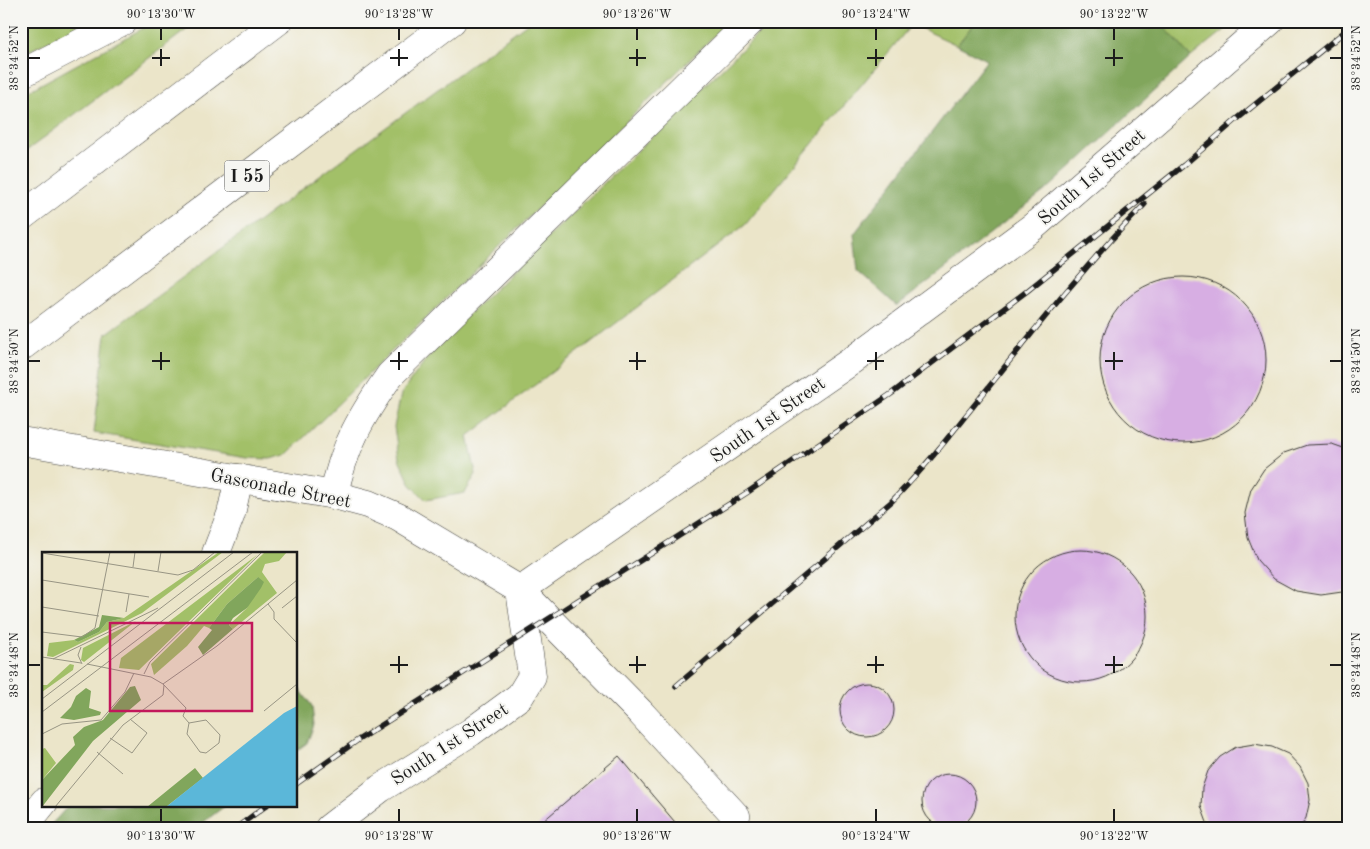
<svg xmlns="http://www.w3.org/2000/svg" width="1370" height="849" viewBox="0 0 1370 849" font-family="'Old Standard TT',serif">
	<style>
		.green { fill: #a2c068; stroke: #5f6e42 }
		.forest { fill: #81a65c; stroke: #4e613c }
		.building { fill: #d7aee3 }
		.lines { fill: none; stroke-linecap: round; stroke-linejoin: round }
		.minor-casing { stroke: #3b3a36; stroke-width: 29 }
		.highway-casing { stroke: #3b3a36; stroke-width: 29 }
		.minor { stroke: #fff; stroke-width: 28 }
		.highway { stroke: #fff; stroke-width: 28 }
		.rail-casing { stroke: #1c1c1c; stroke-width: 5.5 }
		.rail { stroke: #f6f6f2; stroke-width: 4; stroke-dasharray: 11; stroke-linecap: butt }
		.ticks { fill: none; stroke: #1c1c1c; stroke-width: 2 }
		.labels { text-anchor: middle; stroke-width: 4; stroke-linejoin: round; paint-order: stroke }
		.shield { fill: #f6f6f2; stroke: #5d5d5c; stroke-width: 1 }
		.shield-label { font-size: 18px; font-weight: bold; fill: #1c1c1c }
		.street-label { font-size: 19px; fill: #1c1c1c; stroke: #f6f6f2 }
		.inset-road { fill: none; stroke: #989584; stroke-width: 1 }
		.view { fill: #c2185b; fill-opacity: 0.15; stroke: #c2185b; stroke-width: 2.5 }
		.inset-edge { fill: none; stroke: #1c1c1c; stroke-width: 2.5 }
		.neatline { fill: none; stroke: #1c1c1c; stroke-width: 2 }
		.ticks-label { font-size: 12px; text-anchor: middle; fill: #1c1c1c }
	</style>
	<rect width="100%" height="100%" fill="#f6f6f2"/>
	<filter id="ink" filterUnits="userSpaceOnUse"><feTurbulence type="fractalNoise" baseFrequency=".02" numOctaves="2"/><feDisplacementMap in="SourceGraphic" scale="10" xChannelSelector="R" yChannelSelector="G"/><feConvolveMatrix kernelMatrix="1 2 1 2 8 2 1 2 1" color-interpolation-filters="sRGB"/></filter>
	<filter id="wash" filterUnits="userSpaceOnUse"><feTurbulence type="fractalNoise" baseFrequency=".0096" numOctaves="4" result="noise"/><feDisplacementMap in="SourceGraphic" scale="20" xChannelSelector="R" yChannelSelector="G"/><feGaussianBlur stdDeviation="1.12" result="paint"/><feColorMatrix in="noise" values="0 0 0 0 0 0 0 0 0 0 0 0 0 0 0 0 0 1.4 0 .05"/><feComposite in="paint" operator="in"/></filter>
	<g filter="url(#wash)">
		<rect width="100%" height="100%" fill="#ebe5c9"/>
		<g class="green">
			<polygon points="21,21 88,21 21,55"/>
			<polygon points="156,21 198,21 21,155 21,95"/>
			<polygon points="530,21 729,21 286,455 270,459 247,458 94,433 106,334"/>
			<polygon points="771,21 976,21 957,45 912,24 745,225 468,436 476,474 465,493 426,500 411,485 399,459 394,427 401,394 424,362 463,320"/>
			<polygon points="1159,21 1236,21 1191,57"/>
		</g>
		<g class="forest">
			<polygon points="976,21 1159,21 1191,57 1051,186 897,306 858,271 854,234 987,60 957,45"/>
			<polygon points="296,684 312,706 314,725 307,743 296,751"/>
			<polygon points="69,805 226,805 196,828 48,828"/>
		</g>
		<g id="blocks">
			<g class="building">
				<circle cx="1183" cy="360" r="83"/>
				<polygon points="1332,444 1349,450 1349,591 1321,595 1296,591 1274,579 1257,560 1248,538 1245,513 1251,489 1264,469 1284,453 1307,445"/>
				<circle cx="1081" cy="616" r="66"/>
				<circle cx="867" cy="710" r="27"/>
				<polygon points="1254,744 1272,747 1288,754 1300,767 1308,783 1310,800 1306,818 1300,828 1209,828 1201,806 1202,788 1208,771 1220,757 1236,747"/>
				<polygon points="619,756 680,828 535,828"/>
				<circle cx="949" cy="801" r="27"/>
			</g>
		</g>
	</g>
	<g filter="url(#ink)">
		<use href="#blocks" fill-opacity="0" stroke="#3b3a36" stroke-width="1"/>
		<g class="lines">
			<defs>
				<g id="minor">
					<polyline points="21,441 334,495 368,504 398,517 520,590 640,712 736,816 732,828"/>
					<polyline points="216,553 231,514 239,478"/>
					<polyline points="520,590 853,360 1034,226 1270,21"/>
					<polyline points="23,828 44,802"/>
					<polyline points="329,828 381,788 471,732 520,696 532,676 520,590"/>
				</g>
				<g id="highway">
					<polyline points="21,74 123,21"/>
					<polyline points="21,217 278,21"/>
					<polyline points="21,347 452,21"/>
					<path d="M334 495C343 447 362 415 390 375L751 21"/>
				</g>
			</defs>
			<use href="#minor" class="minor-casing"/>
			<use href="#highway" class="highway-casing"/>
			<use href="#minor" class="minor"/>
			<use href="#highway" class="highway"/>
			<defs>
				<g id="rail">
					<path d="M676 686 891 502C917 476 940 448 963 419 1022 346 1079 271 1145 204"/>
					<polyline points="296,784 358,740 748,492 891,394 1027,291 1184,165 1236,120 1349,28"/>
					<polyline points="236,828 267,805"/>
				</g>
			</defs>
			<use href="#rail" class="rail-casing"/>
			<use href="#rail" class="rail"/>
		</g>
	</g>
	<path class="ticks" d="M161 28V40M399 28V40M637 28V40M876 28V40M1114 28V40M161 49V66M399 49V66M637 49V66M876 49V66M1114 49V66M28 58H40M152 58H170M390 58H408M629 58H646M867 58H884M1105 58H1123M1330 58H1342M161 352V370M399 352V370M637 352V370M876 352V370M1114 352V370M28 361H40M152 361H170M390 361H408M629 361H646M867 361H884M1105 361H1123M1330 361H1342M399 656V673M637 656V673M876 656V673M1114 656V673M28 665H40M390 665H408M629 665H646M867 665H884M1105 665H1123M1330 665H1342M161 809V822M399 809V822M637 809V822M876 809V822M1114 809V822"/>
	<g class="labels">
		<rect class="shield" x="224.5" y="160.5" width="45" height="31" rx="4"/>
		<g class="shield-label">
			<text x="247" y="182">I 55</text>
		</g>
		<g class="street-label">
			<text transform="translate(1091 176) rotate(-41)" y="7">South 1st Street</text>
			<text transform="translate(767 419) rotate(-35)" y="7">South 1st Street</text>
			<text transform="translate(281 487) rotate(11)" y="7">Gasconade Street</text>
			<text transform="translate(449 743) rotate(-33)" y="7">South 1st Street</text>
		</g>
	</g>
	<g transform="translate(42 552)">
		<rect width="255" height="255" fill="#ebe5c9"/>
		<path d="M177 0H181L100 61 11 105 5 104 7 91 32 88 36 90 57 80 65 70 82 66ZM223 0H245L237 9 223 12 220 20 235 41 191 77 187 73 205 56 216 25 185 52 167 76 162 74 145 94 112 123 109 112ZM215 3 97 118 77 116 79 106ZM94 69 42 110 39 108 41 96ZM28 112 32 113 31 118 0 140V133H5ZM3 196 14 211 0 228V197Z" fill="#a2c068"/>
		<path d="M216 25 222 30 219 36 205 56 191 66 187 73 191 77 161 103 156 95 170 78 167 76 185 52ZM60 63 82 66 65 70 57 80 36 90 32 88 57 75ZM93 134 99 148 51 189 0 255V228L33 193 31 185 42 175 61 168 88 135ZM44 136 49 139 47 156 59 160 58 163 32 168 18 166 29 155 34 144ZM153 216 161 226 124 255H105Z" fill="#81a65c"/>
		<path d="M255 154V255H124L242 161Z" fill="#5bb7d9"/>
		<path class="inset-road" d="M0 1 136 23 151 18 173 0M91 15 93 0M116 19 119 0M0 28 107 45M226 52 232 60V67L255 91M0 55 57 64M240 56 255 44M84 60 87 42M0 80 40 85 53 76 68 0M39 95 36 103 40 112M0 105 39 111M11 107 116 56M45 112 109 125 121 132 144 156 141 164 147 171M102 122 108 110 220 0M121 132 175 94 255 28M0 147 192 0M222 159 255 132M0 160 211 0M164 168 178 183 177 191 164 201 158 200 145 182 147 171ZM0 182 20 172 59 168 83 140 92 121M68 186 90 201 105 181 88 167M55 200 81 222M13 255 81 173 121 143 122 133"/>
		<path class="view" d="M68 71H210V159H68Z"/>
		<rect width="255" height="255" class="inset-edge"/>
	</g>
	<rect width="1370" height="849" fill="none" stroke="#f6f6f2" stroke-width="55"/>
	<rect x="28" y="28" width="1314" height="794" class="neatline"/>
	<g class="ticks-label">
		<text x="161" y="18">90°13'30"W</text>
		<text x="399" y="18">90°13'28"W</text>
		<text x="637" y="18">90°13'26"W</text>
		<text x="876" y="18">90°13'24"W</text>
		<text x="1114" y="18">90°13'22"W</text>
		<text transform="translate(14 58) rotate(-90)" y="4">38°34'52"N</text>
		<text transform="translate(1356 58) rotate(-90)" y="4">38°34'52"N</text>
		<text transform="translate(14 361) rotate(-90)" y="4">38°34'50"N</text>
		<text transform="translate(1356 361) rotate(-90)" y="4">38°34'50"N</text>
		<text transform="translate(14 665) rotate(-90)" y="4">38°34'48"N</text>
		<text transform="translate(1356 665) rotate(-90)" y="4">38°34'48"N</text>
		<text x="161" y="840">90°13'30"W</text>
		<text x="399" y="840">90°13'28"W</text>
		<text x="637" y="840">90°13'26"W</text>
		<text x="876" y="840">90°13'24"W</text>
		<text x="1114" y="840">90°13'22"W</text>
	</g>
</svg>
